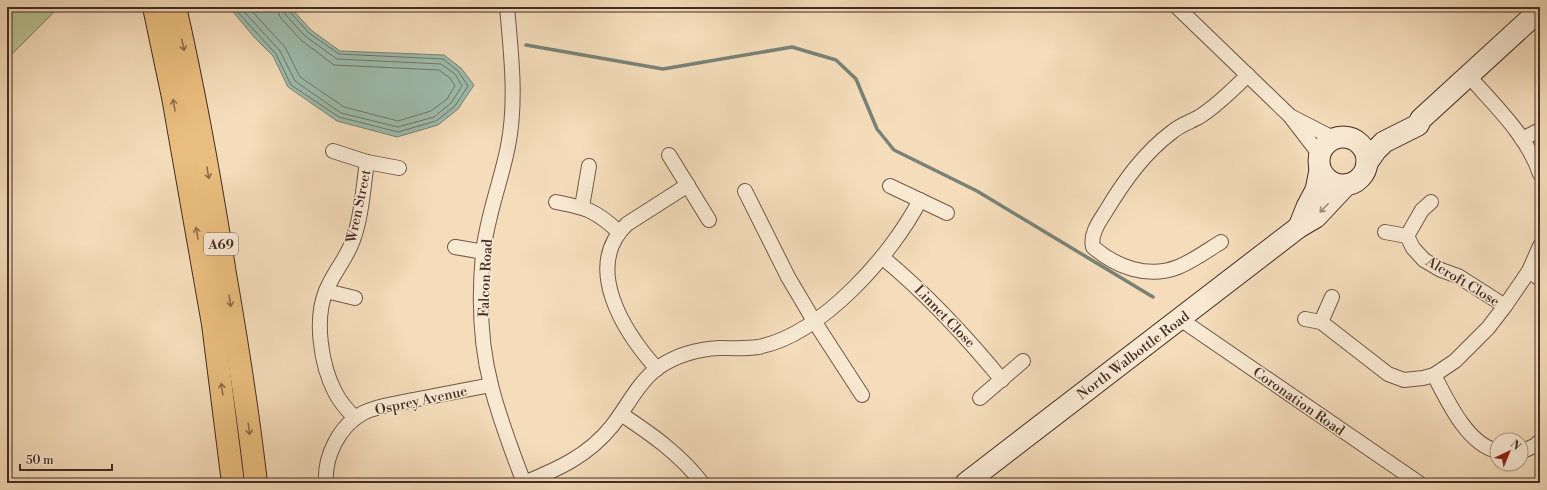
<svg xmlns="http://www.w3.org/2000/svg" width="1547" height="490" viewBox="0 0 1547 490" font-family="'Libre Bodoni',serif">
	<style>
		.green { fill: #b9c292; stroke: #7e775b }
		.water { fill: #9dbcad; stroke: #798276 }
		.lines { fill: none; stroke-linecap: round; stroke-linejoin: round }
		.shore { stroke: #707468; stroke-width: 1 }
		.stream { stroke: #798276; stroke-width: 3.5 }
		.street-casing { stroke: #70584a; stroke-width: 16 }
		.secondary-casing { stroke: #432c24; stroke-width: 23 }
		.highway-casing { stroke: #432c24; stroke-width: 24 }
		.street { stroke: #f8e9d3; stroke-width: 14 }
		.secondary { stroke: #f8e9d3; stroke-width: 21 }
		.highway { stroke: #eabe7e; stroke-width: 22 }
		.oneway { stroke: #8e6e4c }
		.oneway2 { stroke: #9e8a7c }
		.labels { text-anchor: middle; stroke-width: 3; stroke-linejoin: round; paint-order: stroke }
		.shield { fill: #f8e9d3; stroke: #796558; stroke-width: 1 }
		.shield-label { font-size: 13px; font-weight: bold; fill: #432c24 }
		.street-label { font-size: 14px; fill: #432c24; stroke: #f8e9d3 }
	</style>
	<rect width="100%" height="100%" fill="#f5ddbb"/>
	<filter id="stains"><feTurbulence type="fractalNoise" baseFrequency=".005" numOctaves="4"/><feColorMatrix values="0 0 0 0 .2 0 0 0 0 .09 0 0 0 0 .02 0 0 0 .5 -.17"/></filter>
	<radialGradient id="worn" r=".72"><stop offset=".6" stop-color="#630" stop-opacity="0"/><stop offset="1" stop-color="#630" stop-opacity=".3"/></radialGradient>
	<polygon class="green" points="7,7 59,7 7,59"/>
	<polygon class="water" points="229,7 290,7 311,30 340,51 444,55 461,68 474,85 458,109 438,125 397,137 337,121 288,87 273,56 254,37"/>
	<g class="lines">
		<g class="shore">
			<polyline points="233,7 276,54 291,85 339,117 398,132 436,121 455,106 468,86 458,71 443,59 339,54 309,33 289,11 288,7"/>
			<polyline points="240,7 280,51 295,81 341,113 398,127 434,117 451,103 462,86 455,74 441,64 337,59 305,36 285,14 283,7"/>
			<polyline points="248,7 285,47 300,77 344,107 398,121 431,111 447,99 455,86 450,78 439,70 334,65 301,40 280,17 277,7"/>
		</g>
		<polyline class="stream" points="526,45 663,69 792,47 836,60 856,79 877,129 894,150 977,191 1153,297"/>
		<defs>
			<g id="street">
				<path d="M507 7C511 53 517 101 508 146 501 182 487 216 483 253 479 296 480 343 491 385 499 418 512 451 524 483"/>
				<polyline points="1177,7 1290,116 1320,155"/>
				<path d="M1468 75C1494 105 1527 135 1540 174"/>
				<polyline points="1292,117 1335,139"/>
				<polyline points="1522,139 1540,130"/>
				<polyline points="333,151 367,162 399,168"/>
				<polyline points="669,155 709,220"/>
				<polyline points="890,186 947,213"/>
				<polyline points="745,191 788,277 814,321 862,395"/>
				<path d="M556 202C587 208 595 210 619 232"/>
				<polyline points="582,207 589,166"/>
				<polyline points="1385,232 1407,236 1422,210 1431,202"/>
				<polyline points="1407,236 1413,248 1424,260 1441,270 1458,276 1505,306"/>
				<path d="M1221 242C1208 250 1193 261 1178 267 1148 279 1116 267 1093 247 1090 234 1099 222 1106 211 1124 181 1144 153 1172 132 1180 125 1190 122 1199 117 1217 106 1232 90 1248 75"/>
				<polyline points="455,247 484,252"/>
				<path d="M882 257C928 295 965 335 1002 380"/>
				<polyline points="1529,271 1540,279"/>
				<polyline points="326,291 355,298"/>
				<polyline points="1180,319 1419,483"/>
				<polyline points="1305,319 1321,322 1332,297"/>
				<polyline points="1321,322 1388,374 1404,380 1423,378 1434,375 1455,361 1488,328 1505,306 1529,271 1540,246"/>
				<path d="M657 369C624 332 582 267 627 224L688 185"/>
				<path d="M1434 375C1447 400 1467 444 1497 451"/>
				<polyline points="980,398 1023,361"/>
				<path d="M621 414C651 434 680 454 702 483"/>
				<path d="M355 418C347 410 340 402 335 392 321 365 314 319 326 291 333 273 347 258 353 240 362 215 363 188 367 162"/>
				<polyline points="1521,452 1536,445 1540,441"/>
				<path d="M326 483C324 457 339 426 363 413 378 405 396 404 413 400 439 395 465 390 491 385"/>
				<path d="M524 483C558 469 588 456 612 426 627 407 639 381 659 367 677 355 698 349 719 348 732 348 745 349 758 347 821 335 892 255 920 200"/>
			</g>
			<g id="secondary">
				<circle cx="1343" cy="161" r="24"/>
				<polyline points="1367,163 1376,150 1384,142 1418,125 1421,119 1540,10"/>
				<polyline points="1299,227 1307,207 1316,190 1320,170"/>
				<polyline points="966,483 1299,227 1316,217 1346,185"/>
			</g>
			<g id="highway">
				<polyline points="154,7 173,97 213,324 233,483"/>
				<path d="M175 7C195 95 211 185 225 274 237 343 248 413 256 483"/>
			</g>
		</defs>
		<use href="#street" class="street-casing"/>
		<use href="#secondary" class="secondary-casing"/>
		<use href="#highway" class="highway-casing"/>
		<use href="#street" class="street"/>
		<use href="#secondary" class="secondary"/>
		<use href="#highway" class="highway"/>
	</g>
	<defs><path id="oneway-shaft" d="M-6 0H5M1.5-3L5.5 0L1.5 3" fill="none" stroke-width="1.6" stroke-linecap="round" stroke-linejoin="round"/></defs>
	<g class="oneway">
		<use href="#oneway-shaft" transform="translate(183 45) rotate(78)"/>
		<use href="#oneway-shaft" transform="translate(174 105) rotate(-100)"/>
		<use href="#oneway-shaft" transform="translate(208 173) rotate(79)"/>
		<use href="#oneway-shaft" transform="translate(197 233) rotate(-100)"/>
		<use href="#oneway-shaft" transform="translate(230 301) rotate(81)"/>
		<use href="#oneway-shaft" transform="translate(222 389) rotate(-98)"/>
		<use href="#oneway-shaft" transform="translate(249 429) rotate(82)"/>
	</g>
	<use class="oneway2" href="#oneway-shaft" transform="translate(1324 208) rotate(134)"/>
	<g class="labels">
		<rect class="shield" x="204" y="233" width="34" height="22" rx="3"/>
		<g class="shield-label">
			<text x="221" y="249">A69</text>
		</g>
		<g class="street-label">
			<text transform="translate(358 206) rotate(-78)" y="5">Wren Street</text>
			<text transform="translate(485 278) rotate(-87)" y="5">Falcon Road</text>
			<text transform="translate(1463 281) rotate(31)" y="5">Alcroft Close</text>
			<text transform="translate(945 316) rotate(46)" y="5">Linnet Close</text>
			<text transform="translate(1133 355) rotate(-37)" y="5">North Walbottle Road</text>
			<text transform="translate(421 400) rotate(-12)" y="5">Osprey Avenue</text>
			<text transform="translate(1299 401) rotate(35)" y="5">Coronation Road</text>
		</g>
	</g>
	<rect width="1547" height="490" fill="none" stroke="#f5ddbb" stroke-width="24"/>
	<rect x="8" y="8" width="1531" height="474" fill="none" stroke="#432c24" stroke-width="2"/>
	<rect x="12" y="12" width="1523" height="466" fill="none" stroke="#432c24"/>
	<g transform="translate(1509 452) rotate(44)"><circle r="19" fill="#f8e9d3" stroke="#b09d8d"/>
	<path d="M0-3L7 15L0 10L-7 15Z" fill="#8f2418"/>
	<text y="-6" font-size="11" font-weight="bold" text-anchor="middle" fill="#432c24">N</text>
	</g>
	<path d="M20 464v6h92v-6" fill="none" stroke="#432c24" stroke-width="2"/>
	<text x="26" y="464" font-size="12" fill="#432c24" stroke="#f8e9d3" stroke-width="3" paint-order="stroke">50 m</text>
	<rect width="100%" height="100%" filter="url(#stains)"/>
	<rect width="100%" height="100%" fill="url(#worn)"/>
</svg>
